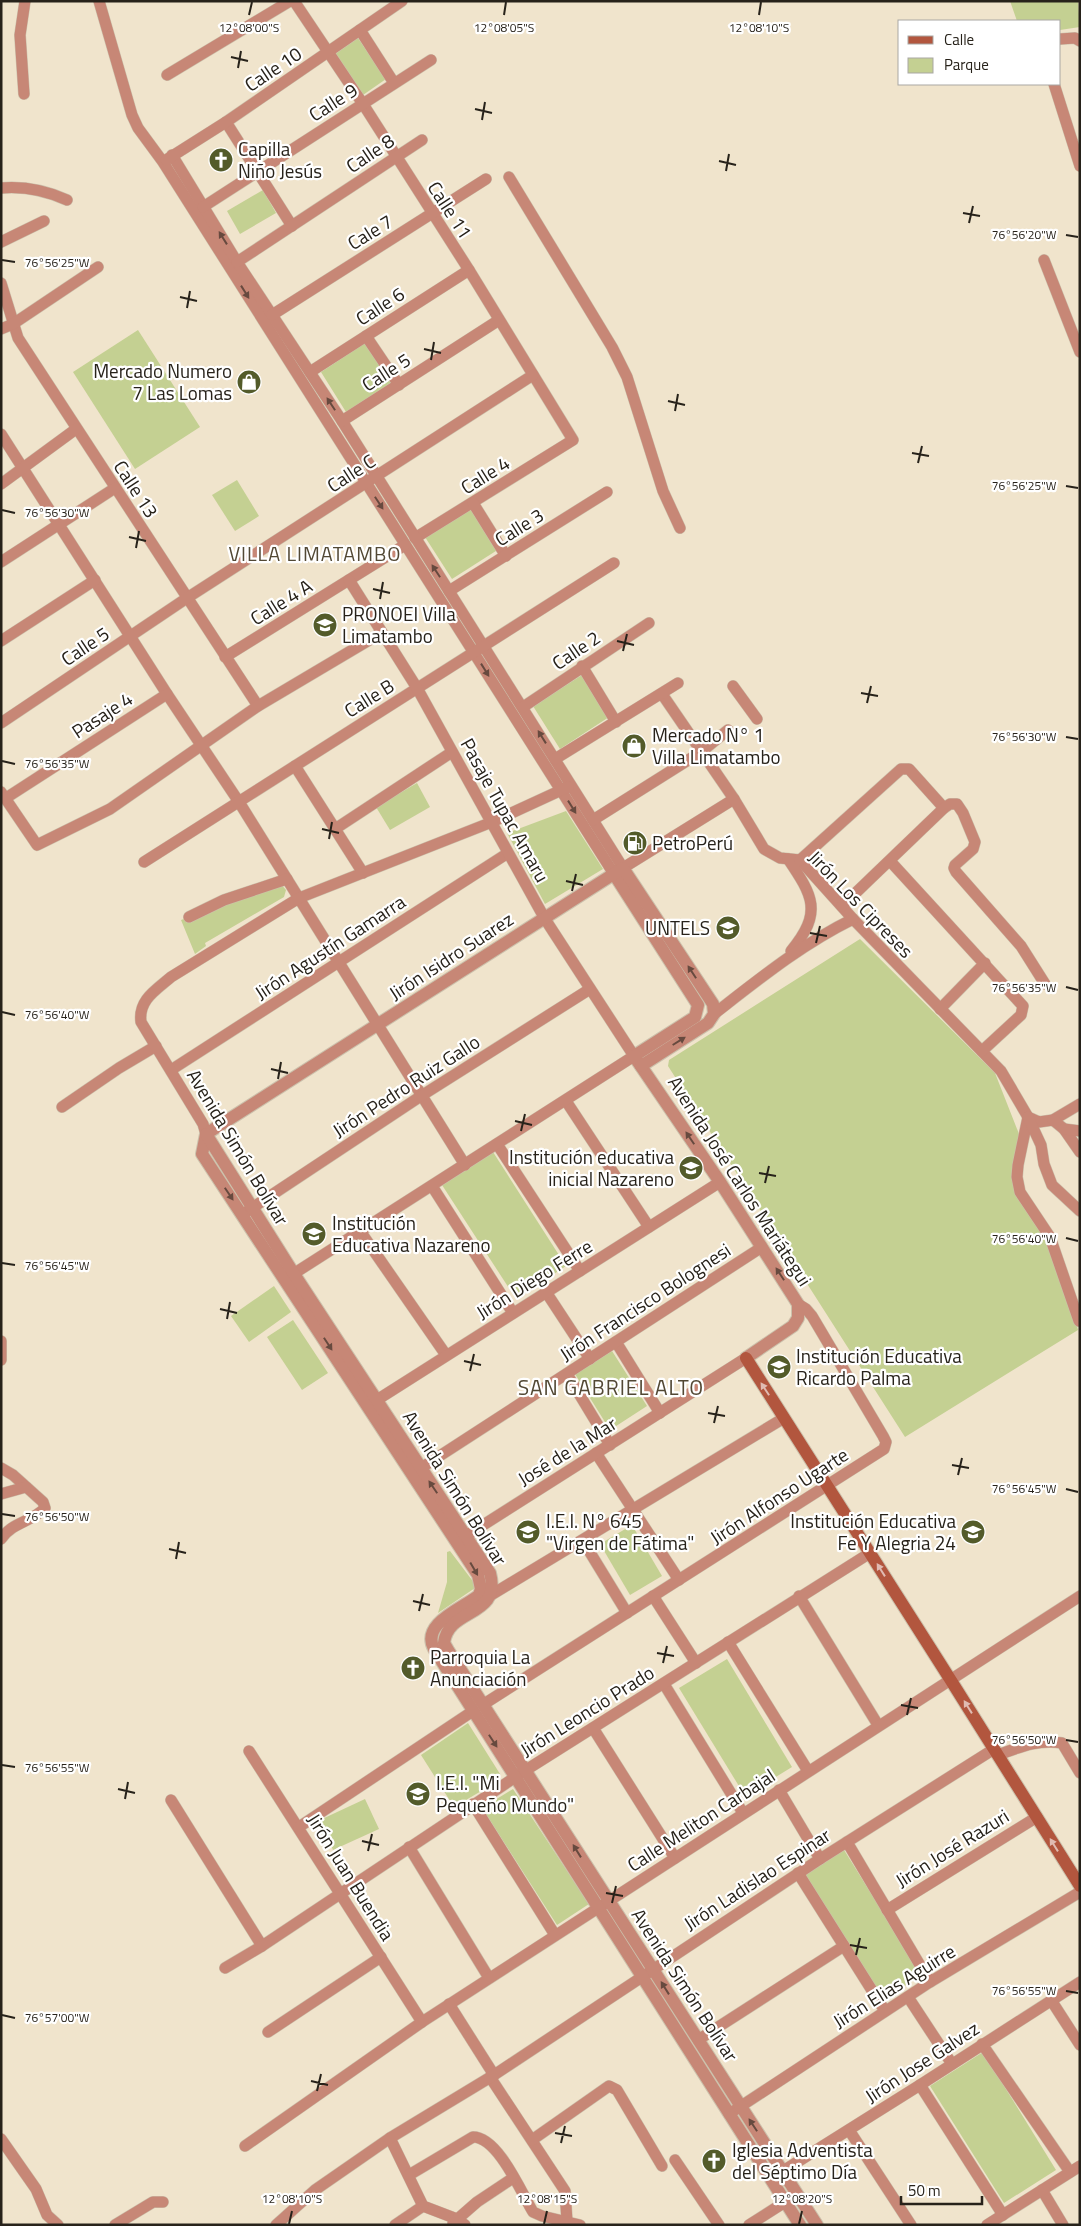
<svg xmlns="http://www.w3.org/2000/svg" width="1081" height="2226" viewBox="0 0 1081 2226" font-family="'Titillium Web',sans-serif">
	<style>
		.green { fill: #c4d092 }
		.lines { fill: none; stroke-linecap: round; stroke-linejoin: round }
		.minor-casing { stroke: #ccc1ac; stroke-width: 12 }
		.tertiary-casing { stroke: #ccc1ac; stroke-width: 14 }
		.secondary-casing { stroke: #ccc1ac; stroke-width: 14 }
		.minor { stroke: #c78776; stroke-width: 11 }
		.tertiary { stroke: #c78776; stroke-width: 12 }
		.secondary { stroke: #b2563e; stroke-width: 12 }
		.oneway { fill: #674a3f }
		.oneway2 { fill: #e0bbb2 }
		.ticks { fill: none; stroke: #27221a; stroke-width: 2 }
		.labels { text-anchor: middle; stroke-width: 4.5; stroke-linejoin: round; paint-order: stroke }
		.street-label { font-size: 19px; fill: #27221a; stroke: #fff }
		.poi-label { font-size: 19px; fill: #27221a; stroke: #fff; text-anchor: start }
		.neighbourhood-label { font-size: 20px; letter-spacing: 1px; fill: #524834; stroke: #fff }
		.quarter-label { font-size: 21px; letter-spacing: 1px; fill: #524834; stroke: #fff }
		.ticks-label { font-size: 12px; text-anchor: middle; fill: #27221a; stroke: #fff; stroke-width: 4.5; stroke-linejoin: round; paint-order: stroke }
	</style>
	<rect width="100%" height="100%" fill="#f0e4cc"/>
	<g class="green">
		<polygon points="1010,1 1078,1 1080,27 1060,30 1060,21 1017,21"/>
		<polygon points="358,38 386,79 363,95 335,54"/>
		<polygon points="263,190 276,213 240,234 227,211"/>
		<polygon points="138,330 200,427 135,469 73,372"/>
		<polygon points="365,343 391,383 346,412 321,372"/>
		<polygon points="237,480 259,516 235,531 212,495"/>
		<polygon points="472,506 499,549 452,579 425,537"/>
		<polygon points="582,675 609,717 560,749 533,706"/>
		<polygon points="417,783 430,807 390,830 376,807"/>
		<polygon points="566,811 603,869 545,904 507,833"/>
		<polygon points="280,883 286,890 284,897 205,943 206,946 195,954 181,920"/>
		<polygon points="860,939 995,1073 1021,1139 1014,1167 1047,1236 1066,1286 1078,1330 905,1437 668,1066 669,1060"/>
		<polygon points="493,1152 566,1266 516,1299 442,1185"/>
		<polygon points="274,1286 291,1312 249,1342 231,1316"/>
		<polygon points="293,1320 328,1373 302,1390 267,1337"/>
		<polygon points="612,1351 647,1406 610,1430 575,1374"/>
		<polygon points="632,1525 662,1576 630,1595 600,1544"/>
		<polygon points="450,1551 475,1584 475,1588 438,1613 447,1582 447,1552"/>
		<polygon points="727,1659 792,1767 745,1796 679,1688"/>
		<polygon points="468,1723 500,1774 500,1780 454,1807 421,1755"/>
		<polygon points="513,1789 589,1904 557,1925 482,1808"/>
		<polygon points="365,1799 379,1829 333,1850 320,1820"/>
		<polygon points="844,1850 922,1975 882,2000 804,1875"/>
		<polygon points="983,2052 1056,2170 1004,2203 930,2086"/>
	</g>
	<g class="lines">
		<defs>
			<g id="minor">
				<polyline points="99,1 132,115 138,128 163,162 614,874"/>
				<polyline points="294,1 363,104 469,270 573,440 415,538"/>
				<polyline points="360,30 394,83"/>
				<polyline points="1060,39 1075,38 1080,41"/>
				<polyline points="167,75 290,1"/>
				<polyline points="1054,84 1080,166"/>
				<polyline points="24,94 20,35 25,1"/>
				<polyline points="226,122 292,226"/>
				<polyline points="172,155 237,262 342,421 623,868 734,799"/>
				<polyline points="166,160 226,122 402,1"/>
				<polyline points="509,177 612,347 627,377 663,491 680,528"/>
				<path d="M1 188C24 186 47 191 67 200"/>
				<polyline points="203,207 431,60"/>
				<polyline points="1,242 44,221"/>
				<polyline points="1044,260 1080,352"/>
				<polyline points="237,262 422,140"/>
				<polyline points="1,283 18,338 258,706"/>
				<polyline points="272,315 486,179"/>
				<polyline points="1,329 13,324 98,267"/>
				<polyline points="366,336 399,385"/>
				<polyline points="310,372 469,270"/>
				<polyline points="342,421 499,320"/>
				<polyline points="1,434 167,694 239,802 465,1165"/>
				<polyline points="1,484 76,429"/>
				<polyline points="473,503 506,556"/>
				<polyline points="1,562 115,488"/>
				<polyline points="449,591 607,492"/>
				<polyline points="1,641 95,580"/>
				<polyline points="225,657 405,545"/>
				<polyline points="582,666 616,722"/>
				<polyline points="733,686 757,719"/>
				<polyline points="662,694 734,799 764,849 780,858 800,860 853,919 1001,1071 1028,1117 1039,1122 1053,1120 1080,1104"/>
				<polyline points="523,707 649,623"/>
				<polyline points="1,723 187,598 533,375"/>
				<polyline points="555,759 678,683"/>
				<polyline points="295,766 363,873"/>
				<polyline points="1,792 37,845 110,809 258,706 381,633"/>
				<polyline points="6,798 167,694"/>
				<polyline points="593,820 701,752 728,730"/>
				<polyline points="335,829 452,752"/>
				<path d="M788 859C813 896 823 912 791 951"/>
				<polyline points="800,860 901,769 909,769 944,808"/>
				<polyline points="890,861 1023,1006 1021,1015 982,1051"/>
				<polyline points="144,862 614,563"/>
				<polyline points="842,906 944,808 950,804 957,804 963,813 975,842 973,849 955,865 954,868 956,872 1021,946 1045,984"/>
				<polyline points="189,917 224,900 287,879"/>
				<polyline points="940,1009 985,963"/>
				<path d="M714 1014C759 979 802 944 853 919"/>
				<polyline points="171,1070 508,853"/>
				<polyline points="566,1101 649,1227"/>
				<polyline points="62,1107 119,1068 156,1046"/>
				<polyline points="1028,1117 1018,1165 1017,1177 1020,1192 1050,1237 1079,1321"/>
				<polyline points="1028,1117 1041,1145 1044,1164 1052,1185 1080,1211"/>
				<polyline points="1053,1120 1064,1129 1080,1152"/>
				<polyline points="1064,1129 1080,1131"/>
				<path d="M206 1134 203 1124 141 1022C138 1000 156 990 171 977L299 898 492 822 568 787"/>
				<polyline points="497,1144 580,1271"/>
				<polyline points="432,1186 513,1313"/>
				<polyline points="246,1212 421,1096 590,989"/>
				<polyline points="360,1231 446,1355"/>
				<polyline points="287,1278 634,1056 545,919 417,688 349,580"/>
				<polyline points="546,1292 590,1359"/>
				<polyline points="1,1341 1,1360"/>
				<polyline points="616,1342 660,1413"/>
				<polyline points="567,1374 610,1445"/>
				<polyline points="369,1405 720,1182"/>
				<polyline points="596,1453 679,1580"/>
				<path d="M1 1468 13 1475 43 1502 45 1508C32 1522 12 1522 1 1539"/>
				<polyline points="421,1468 762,1247"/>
				<polyline points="1,1494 26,1487"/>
				<polyline points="458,1541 746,1358"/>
				<polyline points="583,1541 627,1613"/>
				<polyline points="483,1595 491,1595 784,1418"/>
				<polyline points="653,1596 696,1663"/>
				<polyline points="799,1596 878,1725"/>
				<polyline points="728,1642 808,1771"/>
				<polyline points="664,1684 743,1813"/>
				<polyline points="484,1704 884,1449 886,1442 883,1436 812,1316 806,1309 798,1304"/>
				<polyline points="593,1728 675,1858"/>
				<polyline points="249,1751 422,2022"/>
				<path d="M998 1755C1020 1747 1038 1739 1062 1743L1080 1773"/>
				<polyline points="779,1790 820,1859"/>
				<polyline points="171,1800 262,1946"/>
				<polyline points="473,1804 555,1935"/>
				<polyline points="299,1827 473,1711"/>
				<polyline points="847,1842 930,1982"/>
				<polyline points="409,1847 489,1978"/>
				<polyline points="798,1873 885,2011"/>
				<polyline points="887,1910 1037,1817"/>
				<polyline points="225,1968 262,1946 526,1770 870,1553"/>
				<polyline points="908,1997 952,2064"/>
				<polyline points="1051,2000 1080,2045"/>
				<polyline points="449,2004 494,2075"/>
				<polyline points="268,2032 381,1957"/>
				<polyline points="698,2040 844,1946"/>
				<polyline points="982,2044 1070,2172"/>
				<polyline points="490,2077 565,2191 567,2221"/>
				<polyline points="920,2085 1003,2215"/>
				<polyline points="729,2114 930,1982 1080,1892"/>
				<polyline points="849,2130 911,2225"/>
				<polyline points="390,2138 423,2206 457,2219 465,2225"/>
				<polyline points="1,2139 36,2189 47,2215 58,2225"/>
				<polyline points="532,2140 609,2086 617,2090 662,2166"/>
				<polyline points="245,2146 422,2022 1080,1596"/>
				<polyline points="675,2160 719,2225"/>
				<polyline points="783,2171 920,2085 1080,1982"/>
				<path d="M409 2175 473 2137C498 2137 521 2192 533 2212L542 2216 580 2225"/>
				<polyline points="1042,2190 1063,2225"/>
				<polyline points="453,2223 477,2202 513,2178"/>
				<polyline points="115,2225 153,2202 163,2202"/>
				<polyline points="276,2225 315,2190 390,2138 494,2075 820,1859 994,1749"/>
				<polyline points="395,2225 423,2206"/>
				<polyline points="749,2225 785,2202"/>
				<polyline points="987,2225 1080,2166"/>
			</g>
			<g id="tertiary">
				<polyline points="614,874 698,1005 695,1017 634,1056 720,1182 798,1304 798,1318 793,1326 746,1358"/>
				<path d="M641 1066 708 1023 714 1014 713 1004 623 868 206 1134 202 1154 478 1575 481 1589 479 1595C464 1608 420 1623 434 1649L800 2225"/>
				<path d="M206 1134 294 1274 490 1573C502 1618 448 1607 444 1643L448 1650 817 2225"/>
			</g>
			<polyline id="secondary" points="746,1358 950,1679 1080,1886"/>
		</defs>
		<use href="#minor" class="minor-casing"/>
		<use href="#tertiary" class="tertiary-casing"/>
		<use href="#secondary" class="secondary-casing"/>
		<use href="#minor" class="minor"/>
		<use href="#tertiary" class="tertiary"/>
		<use href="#secondary" class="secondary"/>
	</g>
	<defs><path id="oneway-solid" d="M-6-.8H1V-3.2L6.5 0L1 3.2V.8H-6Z" transform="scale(1.25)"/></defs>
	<g class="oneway">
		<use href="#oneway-solid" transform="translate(223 238) rotate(-122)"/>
		<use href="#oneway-solid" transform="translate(245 292) rotate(58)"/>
		<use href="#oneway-solid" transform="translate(331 404) rotate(-123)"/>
		<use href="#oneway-solid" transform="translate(379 503) rotate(57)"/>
		<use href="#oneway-solid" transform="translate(436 571) rotate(-123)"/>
		<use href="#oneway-solid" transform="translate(485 670) rotate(58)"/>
		<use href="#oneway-solid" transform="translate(542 737) rotate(-122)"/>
		<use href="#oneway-solid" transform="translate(572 807) rotate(58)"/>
		<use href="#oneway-solid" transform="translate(692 972) rotate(-123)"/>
		<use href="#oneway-solid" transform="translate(679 1041) rotate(-32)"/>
		<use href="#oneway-solid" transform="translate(690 1138) rotate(-124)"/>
		<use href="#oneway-solid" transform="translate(229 1194) rotate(56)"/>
		<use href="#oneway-solid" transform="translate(780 1274) rotate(-123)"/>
		<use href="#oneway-solid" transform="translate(328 1344) rotate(57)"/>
		<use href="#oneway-solid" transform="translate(433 1487) rotate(-124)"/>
		<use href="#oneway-solid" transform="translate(474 1569) rotate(60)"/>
		<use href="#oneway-solid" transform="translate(493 1741) rotate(57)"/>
		<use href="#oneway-solid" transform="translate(577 1851) rotate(-122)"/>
		<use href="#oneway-solid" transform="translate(665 1988) rotate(-122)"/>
		<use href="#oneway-solid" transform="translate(753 2125) rotate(-123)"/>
	</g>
	<g class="oneway2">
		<use href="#oneway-solid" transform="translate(765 1389) rotate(-123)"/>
		<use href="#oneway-solid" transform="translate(881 1570) rotate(-122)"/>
		<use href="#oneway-solid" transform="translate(968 1707) rotate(-122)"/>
		<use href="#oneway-solid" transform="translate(1054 1845) rotate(-122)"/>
	</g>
	<path class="ticks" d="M249 15 252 2M504 15 506 2M759 15 761 2M231 57 248 61M238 68 241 51M475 109 492 113M482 120 485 102M719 161 736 165M726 171 729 154M963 213 980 216M969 223 973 206M1066 235 1078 237M2 260 15 262M180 297 197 301M187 308 190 291M424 349 441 353M431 360 434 342M668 401 685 405M675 411 678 394M912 453 929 456M918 463 922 446M1066 486 1078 488M2 510 15 513M129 537 146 541M136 548 139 531M373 589 390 593M380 599 383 582M617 641 634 645M623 651 627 634M861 693 878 696M867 703 871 686M1066 737 1078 739M2 761 15 764M322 829 339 833M329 839 332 822M566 881 583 885M572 891 576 874M810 933 827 936M816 943 820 926M1066 987 1078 990M2 1012 15 1015M271 1069 288 1073M278 1079 281 1062M515 1121 532 1125M521 1131 525 1114M759 1173 776 1176M765 1183 769 1166M1066 1238 1078 1241M2 1263 15 1265M220 1309 237 1313M227 1319 230 1302M464 1361 481 1365M470 1371 474 1354M708 1413 725 1416M714 1423 718 1406M952 1465 969 1468M958 1475 962 1458M1066 1489 1078 1492M2 1514 15 1516M169 1549 186 1553M176 1559 179 1542M413 1601 430 1605M419 1611 423 1594M657 1653 674 1656M663 1663 667 1646M901 1705 918 1708M907 1715 911 1698M1066 1740 1078 1742M2 1765 15 1767M118 1789 135 1793M125 1799 128 1782M362 1841 379 1845M368 1851 372 1834M606 1893 623 1896M612 1903 616 1886M850 1945 867 1948M856 1955 860 1938M1066 1991 1078 1993M2 2015 15 2018M311 2081 328 2085M317 2091 321 2074M555 2133 572 2136M561 2143 565 2126M289 2224 292 2211M544 2224 547 2211M799 2224 802 2211"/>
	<defs>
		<symbol id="church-disc" viewBox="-11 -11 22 22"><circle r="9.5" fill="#535b2a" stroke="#fff"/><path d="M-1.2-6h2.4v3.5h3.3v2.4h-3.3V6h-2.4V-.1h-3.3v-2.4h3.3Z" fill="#fff"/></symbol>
		<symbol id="shop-disc" viewBox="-11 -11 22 22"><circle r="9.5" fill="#535b2a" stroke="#fff"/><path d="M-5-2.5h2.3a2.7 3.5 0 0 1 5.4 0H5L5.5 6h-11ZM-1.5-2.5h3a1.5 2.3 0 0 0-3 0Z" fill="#fff"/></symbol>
		<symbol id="school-disc" viewBox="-11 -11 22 22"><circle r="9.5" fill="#535b2a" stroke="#fff"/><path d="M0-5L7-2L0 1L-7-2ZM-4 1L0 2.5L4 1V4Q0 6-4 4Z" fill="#fff"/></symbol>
		<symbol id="fuel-disc" viewBox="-11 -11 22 22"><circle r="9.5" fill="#535b2a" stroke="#fff"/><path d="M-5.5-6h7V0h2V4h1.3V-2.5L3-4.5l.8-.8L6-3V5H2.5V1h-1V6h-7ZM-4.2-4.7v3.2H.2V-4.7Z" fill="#fff"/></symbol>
		<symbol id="university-disc" viewBox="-11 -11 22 22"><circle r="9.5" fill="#535b2a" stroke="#fff"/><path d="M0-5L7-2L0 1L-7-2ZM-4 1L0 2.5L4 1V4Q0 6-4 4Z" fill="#fff"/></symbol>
	</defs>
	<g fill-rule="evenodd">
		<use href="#church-disc" x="207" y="146" width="28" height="28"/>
		<use href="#shop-disc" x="235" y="368" width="28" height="28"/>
		<use href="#school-disc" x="311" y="611" width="28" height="28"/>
		<use href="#shop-disc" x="620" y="732" width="28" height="28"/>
		<use href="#fuel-disc" x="621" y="829" width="28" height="28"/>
		<use href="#university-disc" x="714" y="914" width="28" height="28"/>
		<use href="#school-disc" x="677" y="1154" width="28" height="28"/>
		<use href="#school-disc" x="300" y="1220" width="28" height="28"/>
		<use href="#school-disc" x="765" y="1353" width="28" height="28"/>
		<use href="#school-disc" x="514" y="1518" width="28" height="28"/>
		<use href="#school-disc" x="959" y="1518" width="28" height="28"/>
		<use href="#church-disc" x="399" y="1654" width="28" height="28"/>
		<use href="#school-disc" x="404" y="1780" width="28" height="28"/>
		<use href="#church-disc" x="700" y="2147" width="28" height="28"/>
	</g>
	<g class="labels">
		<g class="street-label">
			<text transform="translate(273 69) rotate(-34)" y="7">Calle 10</text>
			<text transform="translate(333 102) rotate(-33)" y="7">Calle 9</text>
			<text transform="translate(370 153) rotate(-34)" y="7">Calle 8</text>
			<text transform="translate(450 210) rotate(57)" y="7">Calle 11</text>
			<text transform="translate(370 232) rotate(-32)" y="7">Cale 7</text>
			<text transform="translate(380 306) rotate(-33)" y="7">Calle 6</text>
			<text transform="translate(386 372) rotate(-33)" y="7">Calle 5</text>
			<text transform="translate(351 473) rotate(-33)" y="7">Calle C</text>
			<text transform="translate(485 475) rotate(-32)" y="7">Calle 4</text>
			<text transform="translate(136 489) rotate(57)" y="7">Calle 13</text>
			<text transform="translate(519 527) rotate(-32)" y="7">Calle 3</text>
			<text transform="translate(281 602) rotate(-32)" y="7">Calle 4 A</text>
			<text transform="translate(85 646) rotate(-34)" y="7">Calle 5</text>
			<text transform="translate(576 650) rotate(-34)" y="7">Calle 2</text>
			<text transform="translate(369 698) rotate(-32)" y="7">Calle B</text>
			<text transform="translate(102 715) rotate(-33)" y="7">Pasaje 4</text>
			<text transform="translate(505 810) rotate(61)" y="7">Pasaje Tupac Amaru</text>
			<text transform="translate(861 904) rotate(46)" y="7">Jirón Los Cipreses</text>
			<text transform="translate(330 947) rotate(-33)" y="7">Jirón Agustín Gamarra</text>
			<text transform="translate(451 956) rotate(-33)" y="7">Jirón Isidro Suarez</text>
			<text transform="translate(406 1086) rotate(-33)" y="7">Jirón Pedro Ruiz Gallo</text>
			<text transform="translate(238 1147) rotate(59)" y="7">Avenida Simón Bolívar</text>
			<text transform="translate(740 1181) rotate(57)" y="7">Avenida José Carlos Mariátegui</text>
			<text transform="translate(534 1279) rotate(-32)" y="7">Jirón Diego Ferre</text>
			<text transform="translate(645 1302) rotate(-33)" y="7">Jirón Francisco Bolognesi</text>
			<text transform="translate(567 1451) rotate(-32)" y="7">José de la Mar</text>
			<text transform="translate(455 1488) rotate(58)" y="7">Avenida Simón Bolívar</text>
			<text transform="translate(779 1496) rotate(-33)" y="7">Jirón Alfonso Ugarte</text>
			<text transform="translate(587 1711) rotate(-32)" y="7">Jirón Leoncio Prado</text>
			<text transform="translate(701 1820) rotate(-33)" y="7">Calle Meliton Carbajal</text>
			<text transform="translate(952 1848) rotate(-32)" y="7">Jirón José Razuri</text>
			<text transform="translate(351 1877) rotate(58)" y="7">Jirón Juan Buendia</text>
			<text transform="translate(757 1879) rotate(-33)" y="7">Jirón Ladislao Espinar</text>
			<text transform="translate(685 1985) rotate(57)" y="7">Avenida Simón Bolívar</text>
			<text transform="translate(894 1986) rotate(-32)" y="7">Jirón Elias Aguirre</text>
			<text transform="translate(922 2062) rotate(-33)" y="7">Jirón Jose Galvez</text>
		</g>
		<g class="poi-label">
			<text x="238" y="156">Capilla<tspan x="238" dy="22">Niño Jesús</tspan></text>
			<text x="232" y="378" text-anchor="end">Mercado Numero<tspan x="232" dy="22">7 Las Lomas</tspan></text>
			<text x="342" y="621">PRONOEI Villa<tspan x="342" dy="22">Limatambo</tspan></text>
			<text x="652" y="742">Mercado N° 1<tspan x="652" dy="22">Villa Limatambo</tspan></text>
			<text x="652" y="850">PetroPerú</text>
			<text x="710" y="935" text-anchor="end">UNTELS</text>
			<text x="674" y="1164" text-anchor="end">Institución educativa<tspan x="674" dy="22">inicial Nazareno</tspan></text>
			<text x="332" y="1230">Institución<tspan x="332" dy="22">Educativa Nazareno</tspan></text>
			<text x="796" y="1363">Institución Educativa<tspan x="796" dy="22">Ricardo Palma</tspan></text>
			<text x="546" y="1528">I.E.I. N° 645<tspan x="546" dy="22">"Virgen de Fátima"</tspan></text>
			<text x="956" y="1528" text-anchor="end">Institución Educativa<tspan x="956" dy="22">Fe Y Alegria 24</tspan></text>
			<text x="430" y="1664">Parroquia La<tspan x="430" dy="22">Anunciación</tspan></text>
			<text x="436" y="1790">I.E.I. "Mi<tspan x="436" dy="22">Pequeño Mundo"</tspan></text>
			<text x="732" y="2157">Iglesia Adventista<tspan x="732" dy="22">del Séptimo Día</tspan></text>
		</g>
		<g class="neighbourhood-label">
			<text x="315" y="561">VILLA LIMATAMBO</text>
		</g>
		<g class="quarter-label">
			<text x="611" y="1395">SAN GABRIEL ALTO</text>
		</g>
	</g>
	<g class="ticks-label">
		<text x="249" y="32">12°08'00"S</text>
		<text x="504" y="32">12°08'05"S</text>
		<text x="759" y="32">12°08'10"S</text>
		<text x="1024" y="239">76°56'20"W</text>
		<text x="57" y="267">76°56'25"W</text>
		<text x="1024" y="490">76°56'25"W</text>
		<text x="57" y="517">76°56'30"W</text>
		<text x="1024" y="741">76°56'30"W</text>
		<text x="57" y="768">76°56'35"W</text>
		<text x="1024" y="992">76°56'35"W</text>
		<text x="57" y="1019">76°56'40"W</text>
		<text x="1024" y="1243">76°56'40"W</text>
		<text x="57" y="1270">76°56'45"W</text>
		<text x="1024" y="1493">76°56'45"W</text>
		<text x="57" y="1521">76°56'50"W</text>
		<text x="1024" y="1744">76°56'50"W</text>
		<text x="57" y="1772">76°56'55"W</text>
		<text x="1024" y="1995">76°56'55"W</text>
		<text x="57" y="2022">76°57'00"W</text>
		<text x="292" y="2203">12°08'10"S</text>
		<text x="547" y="2203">12°08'15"S</text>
		<text x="802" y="2203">12°08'20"S</text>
	</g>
	<rect width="1081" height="2226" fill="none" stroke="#27221a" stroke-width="5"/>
	<rect x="898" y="20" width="162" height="65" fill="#ffffff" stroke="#a9a7a3"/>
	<rect x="908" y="36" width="25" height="8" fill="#b2563e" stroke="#a9a7a3"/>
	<text x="944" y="45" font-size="15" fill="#27221a">Calle</text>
	<rect x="908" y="58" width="25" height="15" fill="#c4d092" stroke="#a9a7a3"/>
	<text x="944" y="70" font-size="15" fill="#27221a">Parque</text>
	<path d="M901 2196v8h81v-8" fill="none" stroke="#27221a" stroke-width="2.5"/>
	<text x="908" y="2196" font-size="15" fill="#27221a" stroke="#ffffff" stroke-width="4" paint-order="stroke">50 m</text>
</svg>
